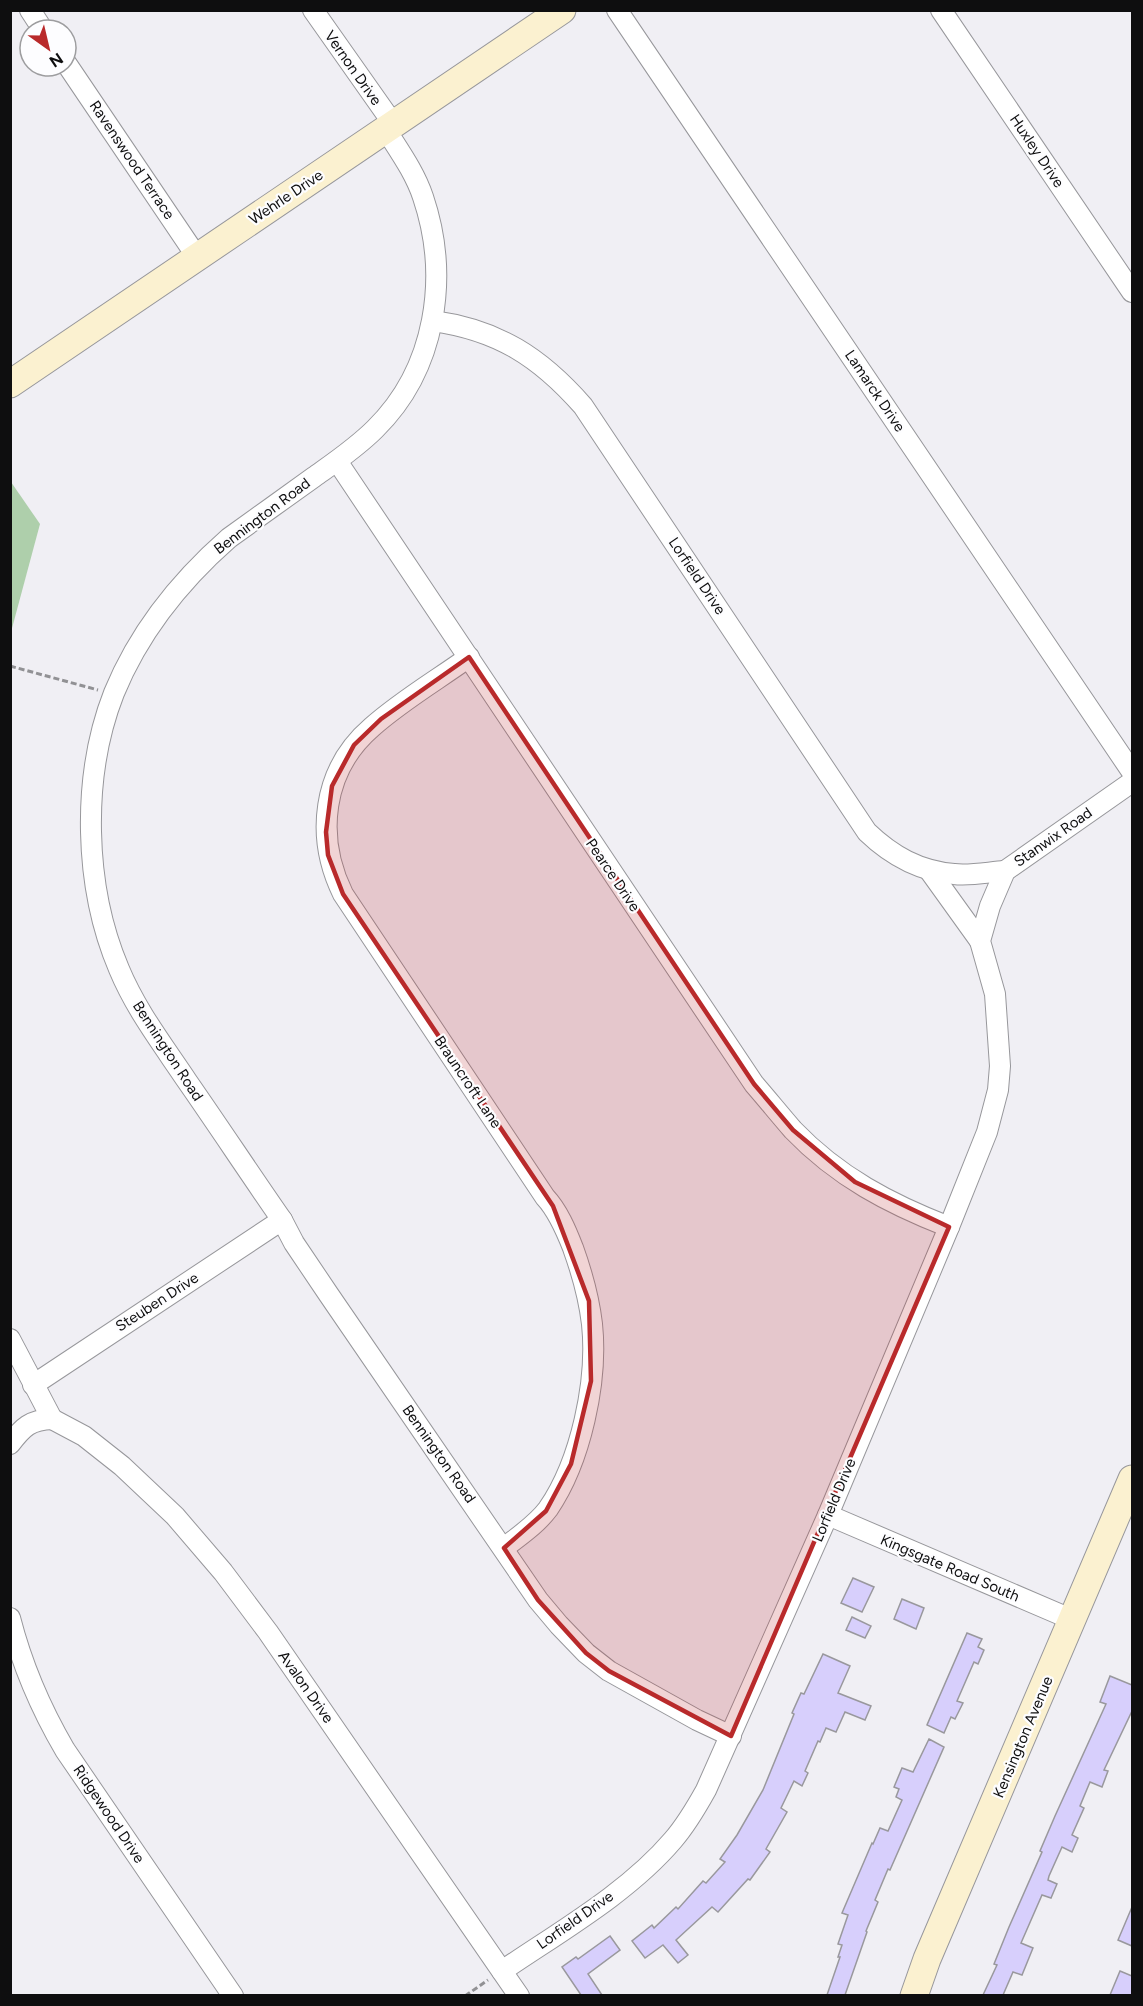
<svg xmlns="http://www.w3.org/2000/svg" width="1143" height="2006" viewBox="0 0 1143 2006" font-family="Figtree,sans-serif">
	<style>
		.green { fill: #aecfab }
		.building { fill: #d7cffc; stroke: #99989d; stroke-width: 1.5 }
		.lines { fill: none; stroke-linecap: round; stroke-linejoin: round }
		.street-casing { stroke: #97979b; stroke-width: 22 }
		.secondary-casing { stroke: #97979b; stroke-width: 29 }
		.path { stroke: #919194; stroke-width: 3; stroke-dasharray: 6 3; stroke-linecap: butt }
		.street { stroke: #fff; stroke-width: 20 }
		.secondary { stroke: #fbf1d0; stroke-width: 27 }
		.marked { fill: #b92a2b; fill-opacity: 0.2; stroke: #b92a2b; stroke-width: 4.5; stroke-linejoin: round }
		.labels { text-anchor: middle; stroke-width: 4.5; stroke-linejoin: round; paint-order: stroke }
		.street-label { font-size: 15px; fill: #0e0e0f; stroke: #fdfdff }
	</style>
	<rect width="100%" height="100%" fill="#f0eff4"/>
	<polygon class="green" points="11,482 40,524 11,632"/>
	<g class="building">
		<polygon points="853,1578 874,1587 862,1612 841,1603"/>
		<polygon points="902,1599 924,1608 916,1629 894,1619"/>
		<polygon points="852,1617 871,1626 865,1638 846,1630"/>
		<polygon points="967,1633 982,1639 978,1647 984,1650 978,1664 974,1662 957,1701 963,1703 955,1719 951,1717 944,1733 927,1725"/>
		<polygon points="823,1654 850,1666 838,1693 871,1706 865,1720 845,1712 836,1732 826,1728 820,1742 818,1741 805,1771 808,1773 802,1786 794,1781 781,1808 787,1812 766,1849 770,1852 750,1880 748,1879 718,1912 712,1907 676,1940 688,1955 678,1963 663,1945 645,1958 632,1941 652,1925 654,1928 676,1907 678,1909 703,1881 706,1883 725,1862 720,1859 737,1835 763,1790 794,1714 792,1713 801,1693 804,1694"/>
		<polygon points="1110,1676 1132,1685 1132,1711 1104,1770 1108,1771 1102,1787 1090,1782 1080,1806 1084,1808 1072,1835 1078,1838 1072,1852 1062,1847 1049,1876 1048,1880 1057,1884 1051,1898 1042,1895 1021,1943 1033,1948 1022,1975 1013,1972 1003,1995 983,1995 997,1965 994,1964 1009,1927 1042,1852 1040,1851 1055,1816 1106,1704 1100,1702"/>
		<polygon points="929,1739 944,1747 890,1870 888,1869 875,1900 878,1902 866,1931 867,1932 845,1995 827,1995 840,1957 838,1957 842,1945 838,1944 848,1915 842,1913 872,1843 873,1844 880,1828 888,1831 902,1800 896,1797 899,1789 894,1787 902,1768 913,1772"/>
		<polygon points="1132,1907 1132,1946 1118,1940"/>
		<polygon points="610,1936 620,1950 588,1974 602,1995 581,1995 562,1967 576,1957 578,1959"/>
		<polygon points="1120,1971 1132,1976 1132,1995 1110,1995"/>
	</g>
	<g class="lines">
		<defs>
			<g id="street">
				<polyline points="30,10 43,30"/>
				<polyline points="313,10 394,125"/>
				<polyline points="617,10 1132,772"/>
				<polyline points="941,10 1132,292"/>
				<polyline points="66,63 197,257"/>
				<path d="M386 130C400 152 415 173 423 197 450 277 436 369 375 429 356 448 335 462 314 477 286 497 257 518 229 538 180 581 139 632 114 693 81 777 84 887 119 969 136 1010 163 1045 187 1081 219 1127 250 1174 282 1220L294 1243 329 1295 538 1600 559 1625 586 1653 609 1671 697 1720 731 1736"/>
				<path d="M433 321C498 330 540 357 583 406L867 832C892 856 919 871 954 874 970 876 989 872 1005 871"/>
				<path d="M337 461 754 1084C767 1099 780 1115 793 1130 838 1177 890 1204 949 1227"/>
				<path d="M469 657C437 680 401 701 372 727 322 770 315 837 343 894L545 1197C558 1211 566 1230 573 1248 582 1273 589 1298 592 1324 598 1381 581 1461 548 1509 536 1525 519 1536 504 1548"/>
				<polyline points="929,870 980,941"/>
				<polyline points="10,1339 52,1419"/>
				<polyline points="33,1385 282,1220"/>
				<polyline points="52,1419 84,1436 122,1466 175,1516 223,1572 268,1632 519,1996"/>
				<path d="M10 1444C23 1427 30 1420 52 1419"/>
				<polyline points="828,1515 1073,1620"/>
				<path d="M10 1618C22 1665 41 1709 65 1750L233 1996"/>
				<path d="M502 1971C559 1932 628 1893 673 1840 686 1825 696 1808 706 1790L828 1515 949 1227 987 1132 998 1090 1000 1066 995 994 980 941 990 906 1005 871 1132 782"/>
			</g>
			<g id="secondary">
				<polyline points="10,384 562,10"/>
				<polyline points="914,1996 927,1959 1132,1479"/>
			</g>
		</defs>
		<use href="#street" class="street-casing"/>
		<use href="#secondary" class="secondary-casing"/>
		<g class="path">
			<polyline points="10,666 98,690"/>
			<polyline points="465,1996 488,1980"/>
		</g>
		<use href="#street" class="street"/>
		<use href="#secondary" class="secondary"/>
	</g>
	<path class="marked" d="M469 657 754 1084 793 1130 855 1182 949 1227 731 1736 609 1671 586 1653 538 1600 504 1548 546 1511 571 1464 591 1381 589 1301 553 1206 343 894 328 855 326 832 332 786 354 745 381 719Z"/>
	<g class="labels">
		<g class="street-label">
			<text transform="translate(353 68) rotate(55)" y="5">Vernon Drive</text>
			<text transform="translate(1037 151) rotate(56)" y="5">Huxley Drive</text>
			<text transform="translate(132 160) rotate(56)" y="5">Ravenswood Terrace</text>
			<text transform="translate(286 197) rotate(-34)" y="5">Wehrle Drive</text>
			<text transform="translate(875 391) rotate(56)" y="5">Lamarck Drive</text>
			<text transform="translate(262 516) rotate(-37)" y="5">Bennington Road</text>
			<text transform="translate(697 576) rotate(56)" y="5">Lorfield Drive</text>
			<text transform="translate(1053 837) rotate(-35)" y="5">Stanwix Road</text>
			<text transform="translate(613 875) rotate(56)" y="5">Pearce Drive</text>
			<text transform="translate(168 1051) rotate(57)" y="5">Bennington Road</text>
			<text transform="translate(468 1082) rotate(56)" y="5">Brauncroft Lane</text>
			<text transform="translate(157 1302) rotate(-33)" y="5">Steuben Drive</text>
			<text transform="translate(439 1454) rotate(55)" y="5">Bennington Road</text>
			<text transform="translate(834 1500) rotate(-67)" y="5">Lorfield Drive</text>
			<text transform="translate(950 1568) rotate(23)" y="5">Kingsgate Road South</text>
			<text transform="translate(306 1687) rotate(55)" y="5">Avalon Drive</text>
			<text transform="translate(1023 1737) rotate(-67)" y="5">Kensington Avenue</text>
			<text transform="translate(109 1814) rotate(56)" y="5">Ridgewood Drive</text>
			<text transform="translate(575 1920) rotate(-35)" y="5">Lorfield Drive</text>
		</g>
	</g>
	<rect width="1143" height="2006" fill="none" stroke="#0e0e0f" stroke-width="24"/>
	<g transform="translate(48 48) rotate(146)"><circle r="28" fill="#fdfdff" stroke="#9d9d9f" stroke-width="1.5"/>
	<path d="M0-4.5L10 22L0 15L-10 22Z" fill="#b92a2b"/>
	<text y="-9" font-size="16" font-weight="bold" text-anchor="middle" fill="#0e0e0f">N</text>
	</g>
</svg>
